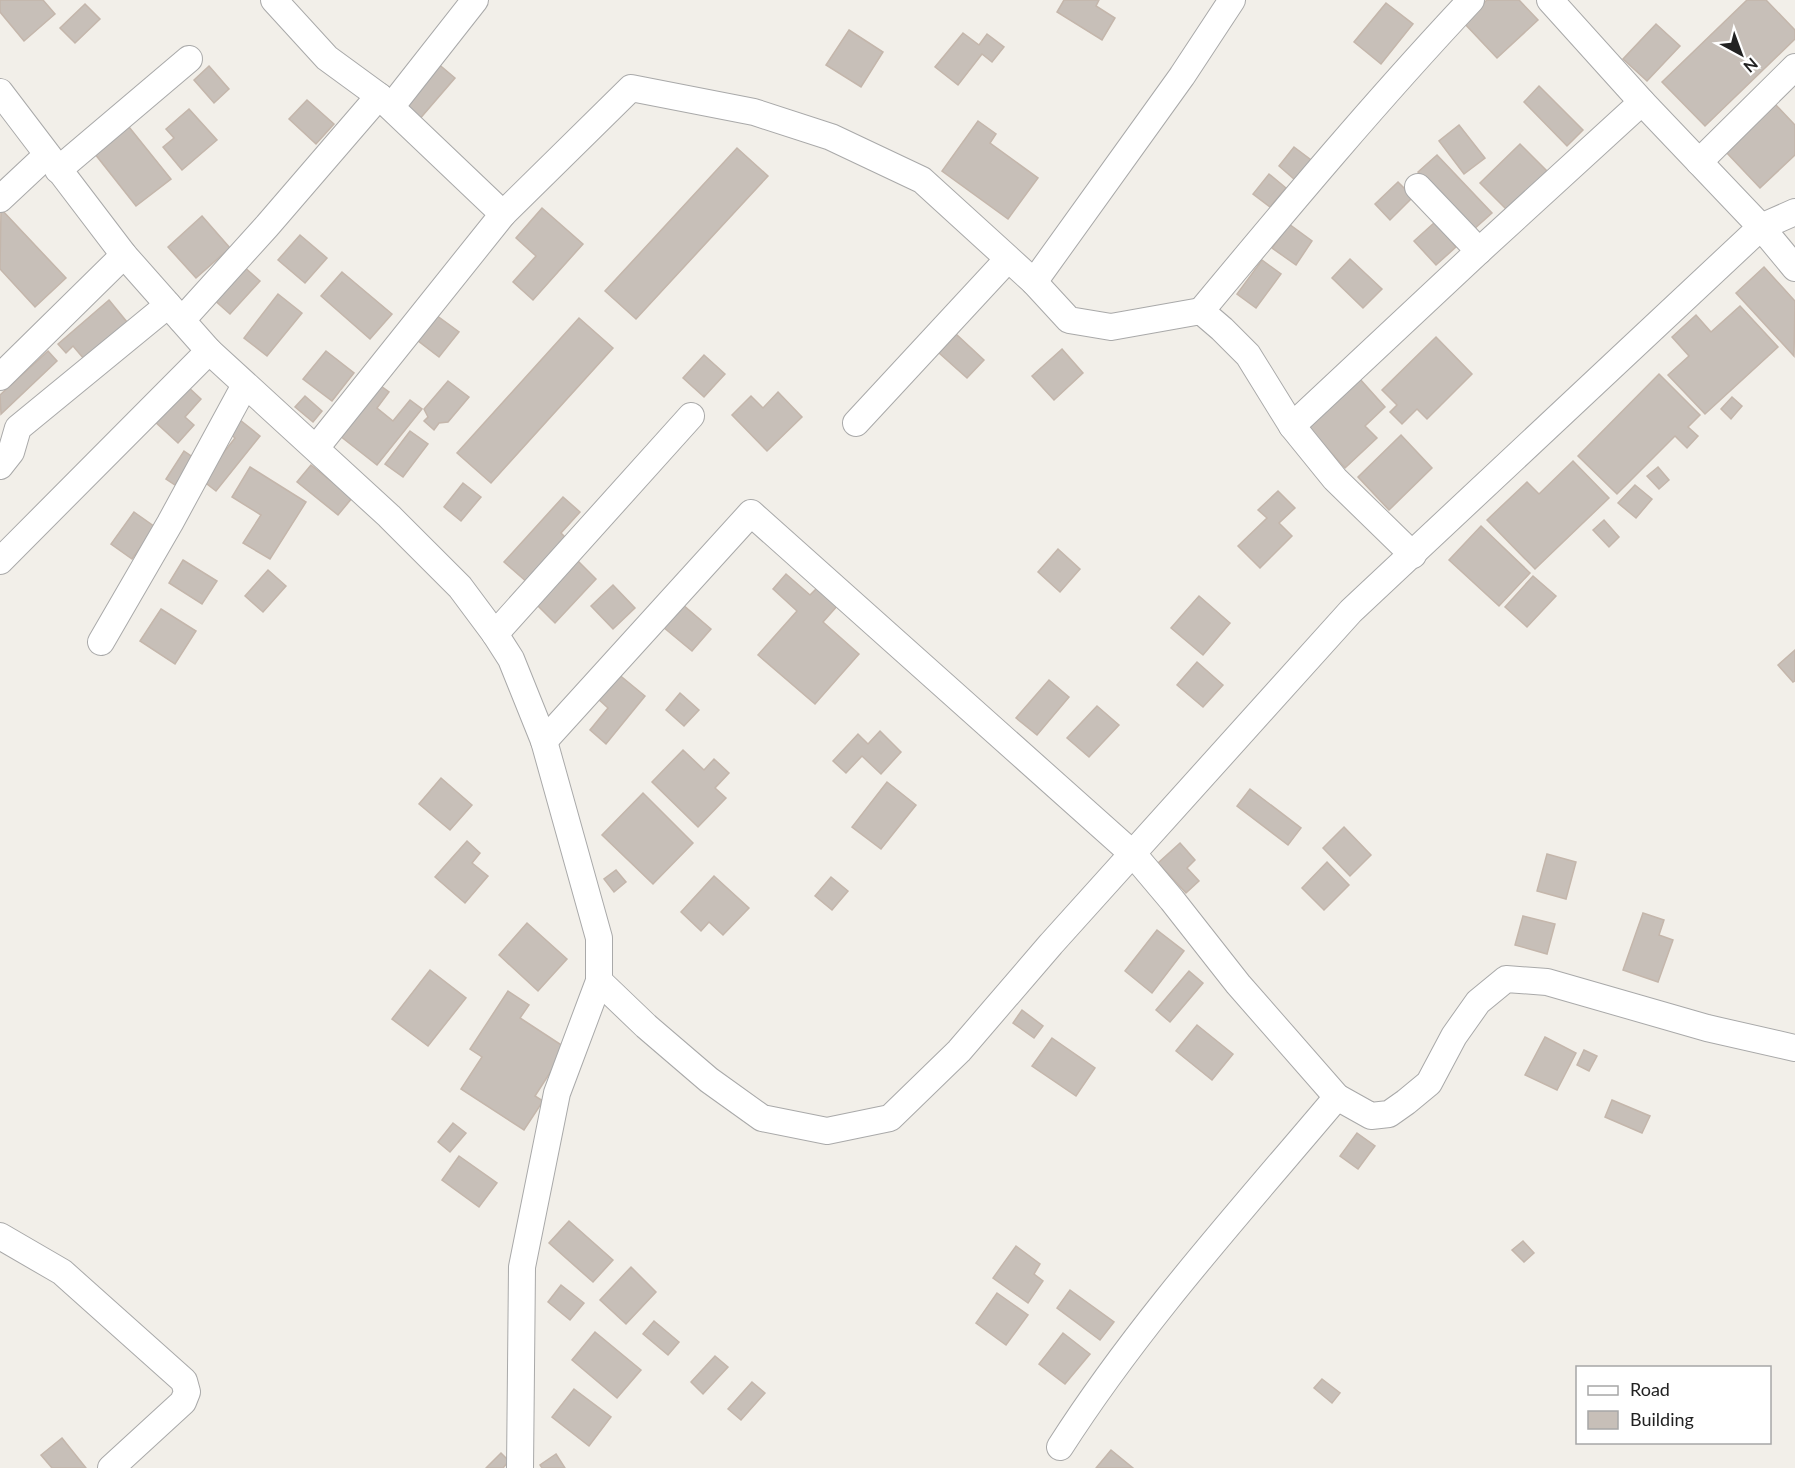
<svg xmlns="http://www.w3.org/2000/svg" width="1795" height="1468" viewBox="0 0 1795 1468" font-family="Lato,sans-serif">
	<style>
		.building { fill: #c7bfb8; stroke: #c4b6ab; stroke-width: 1.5 }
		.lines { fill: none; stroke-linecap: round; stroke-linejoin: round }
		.minor-casing { stroke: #a9a9a9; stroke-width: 28 }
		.minor { stroke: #fff; stroke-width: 26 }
	</style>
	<rect width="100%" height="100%" fill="#f2efe9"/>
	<g class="building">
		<polygon points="0,0 43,0 55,14 24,41 0,12"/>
		<polygon points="1064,0 1099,0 1096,6 1115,18 1102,40 1057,12"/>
		<polygon points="1487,0 1519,0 1538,20 1497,58 1463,22"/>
		<polygon points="1747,0 1766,0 1795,30 1795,39 1705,126 1662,82"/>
		<polygon points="1386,3 1413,24 1381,64 1354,42"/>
		<polygon points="85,4 100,19 75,43 60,28"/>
		<polygon points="1656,24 1680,46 1647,81 1623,59"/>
		<polygon points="849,30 883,52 861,87 826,65"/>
		<polygon points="963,33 979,45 987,34 1004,47 992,62 982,54 958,85 935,67"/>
		<polygon points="436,62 455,78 418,121 399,104"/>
		<polygon points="209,66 229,89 214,103 194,80"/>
		<polygon points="1539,86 1583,130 1567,146 1524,102"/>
		<polygon points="307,100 334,124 316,144 289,119"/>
		<polygon points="1775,104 1795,125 1795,155 1760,188 1726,152"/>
		<polygon points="189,109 217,140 182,170 163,147 174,138 166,129"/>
		<polygon points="978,121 996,134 990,143 1038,178 1008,219 942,171"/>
		<polygon points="1459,125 1485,158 1464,174 1439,141"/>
		<polygon points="129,127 171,179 136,206 95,154"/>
		<polygon points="1520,144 1547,171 1507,210 1480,183"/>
		<polygon points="1294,147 1311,160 1295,180 1279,166"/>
		<polygon points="737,148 768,176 636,319 605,291"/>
		<polygon points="1437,155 1492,213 1473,230 1418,172"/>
		<polygon points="1269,174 1286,188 1270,207 1253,194"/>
		<polygon points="1398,182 1413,197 1390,220 1375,204"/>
		<polygon points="542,208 583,244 533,300 513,282 536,256 516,238"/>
		<polygon points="1,209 66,278 35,307 0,269"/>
		<polygon points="202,216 230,248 196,278 168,247"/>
		<polygon points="1435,222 1456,247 1436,265 1414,241"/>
		<polygon points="1289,224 1312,241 1296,265 1272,248"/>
		<polygon points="300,235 327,258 305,283 278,260"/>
		<polygon points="1350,259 1382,289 1363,308 1332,278"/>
		<polygon points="1262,260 1281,274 1256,308 1237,294"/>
		<polygon points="242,265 260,281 230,314 212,298"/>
		<polygon points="1764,267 1795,301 1794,356 1736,293"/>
		<polygon points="342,272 392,314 370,339 321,296"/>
		<polygon points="278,294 302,313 267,356 244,338"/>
		<polygon points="109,300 127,322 84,359 73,346 66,353 58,344"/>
		<polygon points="1740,306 1778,347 1705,414 1668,375 1689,356 1672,337 1696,315 1711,332"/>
		<polygon points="436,315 459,332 439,357 417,340"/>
		<polygon points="579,318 613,348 491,483 457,453"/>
		<polygon points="956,334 984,360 967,378 939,353"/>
		<polygon points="1436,337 1472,374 1427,419 1417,409 1402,424 1390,412 1397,405 1382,390"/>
		<polygon points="1062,349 1083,373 1054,400 1032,376"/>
		<polygon points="48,351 57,361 1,414 0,395"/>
		<polygon points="326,351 354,373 332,401 303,379"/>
		<polygon points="704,355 725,374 704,397 683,378"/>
		<polygon points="1659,374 1700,415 1688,427 1698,436 1687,448 1675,436 1617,494 1578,456"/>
		<polygon points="1359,378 1385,407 1365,426 1377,438 1345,468 1307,426"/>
		<polygon points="448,381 469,397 448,422 439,423 434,430 424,421 428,417 424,409"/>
		<polygon points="186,385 201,399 185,417 194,425 178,443 153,420"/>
		<polygon points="381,386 389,392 377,408 393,421 410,400 422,409 377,465 340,436"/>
		<polygon points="778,392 802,417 767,451 732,415 751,396 763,408"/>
		<polygon points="305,396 322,411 313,422 295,407"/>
		<polygon points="1732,397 1742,406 1731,419 1721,409"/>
		<polygon points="240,420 260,436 216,491 202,480 235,438 229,433"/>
		<polygon points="410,431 428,444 403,477 385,464"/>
		<polygon points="1401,435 1432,468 1389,510 1358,477"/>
		<polygon points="184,451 194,458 175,485 166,479"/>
		<polygon points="1573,461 1609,498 1535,569 1487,520 1527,482 1539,494"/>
		<polygon points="311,465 352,498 338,515 297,482"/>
		<polygon points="250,467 306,502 270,559 243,543 261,515 232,497"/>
		<polygon points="1658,467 1669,480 1659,489 1647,476"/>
		<polygon points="463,483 481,497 461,521 444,507"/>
		<polygon points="1635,485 1652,499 1636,518 1618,503"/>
		<polygon points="1278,491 1295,508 1279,523 1292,536 1260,568 1238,546 1267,518 1258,510"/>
		<polygon points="563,497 580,512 561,533 567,539 528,583 504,562"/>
		<polygon points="134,512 155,527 132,559 111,544"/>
		<polygon points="1604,520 1619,537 1609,547 1593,530"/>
		<polygon points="1481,526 1530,573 1499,606 1449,560"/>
		<polygon points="1058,549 1080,569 1060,592 1038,572"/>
		<polygon points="183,560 217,581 202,604 169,583"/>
		<polygon points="577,560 596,579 555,623 536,604"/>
		<polygon points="268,570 286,586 263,612 245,596"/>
		<polygon points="786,574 810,595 818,587 838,605 823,622 859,654 815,704 758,655 797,611 773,589"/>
		<polygon points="1533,576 1556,596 1527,627 1505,607"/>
		<polygon points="613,585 635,608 613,629 591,606"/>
		<polygon points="1199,596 1230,623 1203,655 1171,628"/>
		<polygon points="682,604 711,629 692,651 663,627"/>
		<polygon points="161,609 196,631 175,664 140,641"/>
		<polygon points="1795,650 1795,681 1793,682 1778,665"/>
		<polygon points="1197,662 1223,685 1203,707 1177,685"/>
		<polygon points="617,673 645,696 606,744 590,730 608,708 597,698"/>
		<polygon points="1049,680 1069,697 1037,735 1016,718"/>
		<polygon points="680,693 699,710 684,726 666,710"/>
		<polygon points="1097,706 1119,725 1089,757 1067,738"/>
		<polygon points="880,731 901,752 881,774 862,756 846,773 833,761 858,734 868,744"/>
		<polygon points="683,750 704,770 714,759 729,773 715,788 726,798 698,827 652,782"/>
		<polygon points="441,778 472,805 450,830 419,804"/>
		<polygon points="887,782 916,805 881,849 852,827"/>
		<polygon points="1250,789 1301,828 1288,845 1237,806"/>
		<polygon points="643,793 693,843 653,884 602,835"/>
		<polygon points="1344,827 1371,855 1350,876 1323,848"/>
		<polygon points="467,841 480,853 472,863 488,876 465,903 435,877"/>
		<polygon points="1180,843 1195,860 1187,868 1199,881 1186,893 1158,863"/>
		<polygon points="1547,854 1576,862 1566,899 1537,891"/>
		<polygon points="1327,862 1349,885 1324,910 1302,888"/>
		<polygon points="616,870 626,882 614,892 604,879"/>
		<polygon points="714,876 749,908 723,935 709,922 701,931 681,912"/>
		<polygon points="831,877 848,891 832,910 815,896"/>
		<polygon points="1643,913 1664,920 1659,935 1673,940 1658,982 1623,970"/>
		<polygon points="1523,916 1555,924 1547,954 1515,945"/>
		<polygon points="527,923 567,959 538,991 499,955"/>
		<polygon points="1157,930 1184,951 1152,993 1125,971"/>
		<polygon points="430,970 466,998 428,1046 392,1019"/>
		<polygon points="1189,971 1203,983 1170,1022 1156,1010"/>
		<polygon points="508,991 529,1005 520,1018 566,1048 535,1096 543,1101 524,1130 461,1089 482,1057 470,1049"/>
		<polygon points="1022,1010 1043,1026 1034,1038 1013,1023"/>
		<polygon points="1197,1025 1233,1054 1212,1080 1176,1051"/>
		<polygon points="1545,1037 1576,1053 1557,1090 1525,1075"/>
		<polygon points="1052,1038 1095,1068 1076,1096 1032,1066"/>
		<polygon points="1584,1050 1597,1056 1589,1071 1577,1065"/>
		<polygon points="1612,1100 1650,1116 1642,1133 1605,1117"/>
		<polygon points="453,1123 466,1133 450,1152 438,1142"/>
		<polygon points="1357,1133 1375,1146 1358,1169 1340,1156"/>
		<polygon points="459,1156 497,1183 479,1207 442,1180"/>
		<polygon points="569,1221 613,1260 593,1282 549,1243"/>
		<polygon points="1523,1241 1534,1253 1524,1262 1512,1250"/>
		<polygon points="1016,1246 1040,1264 1034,1274 1043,1281 1028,1303 993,1278"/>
		<polygon points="631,1267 656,1292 626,1324 600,1300"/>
		<polygon points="561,1285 584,1303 570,1320 548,1302"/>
		<polygon points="1070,1290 1114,1322 1100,1340 1057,1308"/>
		<polygon points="997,1293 1028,1315 1006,1345 976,1323"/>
		<polygon points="654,1321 679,1342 668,1355 643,1334"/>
		<polygon points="595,1332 641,1370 617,1398 572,1360"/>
		<polygon points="1063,1333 1090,1354 1065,1384 1039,1364"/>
		<polygon points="715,1356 728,1367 703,1394 691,1382"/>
		<polygon points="1322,1379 1340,1393 1332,1403 1314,1388"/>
		<polygon points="752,1382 765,1393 741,1420 728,1409"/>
		<polygon points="574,1389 611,1417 589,1446 552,1417"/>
		<polygon points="62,1438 86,1468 52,1468 41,1455"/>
		<polygon points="1111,1450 1133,1468 1096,1468"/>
		<polygon points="501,1453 509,1461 503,1468 486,1468"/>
		<polygon points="556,1454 565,1468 542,1468 540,1465"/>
	</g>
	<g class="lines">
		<defs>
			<g id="minor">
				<polyline points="274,0 327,58 379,96 503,214"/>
				<polyline points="1550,0 1642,102 1761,227 1795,268"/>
				<polyline points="0,92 124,255 209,351 389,516 460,587 495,634 511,659 544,741 599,938 599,981 646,1026 709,1080 762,1118 827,1131 890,1118 959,1051 1051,944 1351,611 1761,227 1795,212"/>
				<polyline points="391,107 475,0"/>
				<polyline points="1699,162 1795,67"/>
				<polyline points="58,170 189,59"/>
				<polyline points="1418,187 1479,251"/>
				<polyline points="0,199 47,155"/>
				<polyline points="1034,282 1182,76 1232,0"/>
				<path d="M1201 311C1289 205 1377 100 1471 0"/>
				<polyline points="182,320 267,226 379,96"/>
				<polyline points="0,377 124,255"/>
				<polyline points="856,423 1008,259"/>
				<polyline points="1292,426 1479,251 1642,102"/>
				<polyline points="316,448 503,214 631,88 754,112 831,137 922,180 1034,282 1069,320 1111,327 1201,311 1222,329 1248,355 1292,426 1335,479 1413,555"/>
				<polyline points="0,466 11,452 18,428 168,305"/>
				<polyline points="0,561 209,351"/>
				<polyline points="495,634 691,416"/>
				<polyline points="101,642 170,523 245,385"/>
				<polyline points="544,741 751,513 1134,855 1172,900 1238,984 1337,1097 1371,1116 1389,1114 1406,1102 1429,1083 1454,1036 1478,1002 1506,979 1547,982 1707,1028 1795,1048"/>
				<polyline points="0,1236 62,1272 184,1381 187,1392 183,1402 111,1468"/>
				<path d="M1060 1447C1140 1322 1241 1211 1337 1097"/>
				<polyline points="520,1468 522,1267 557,1093 599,981"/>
			</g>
		</defs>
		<use href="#minor" class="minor-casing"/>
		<use href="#minor" class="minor"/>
	</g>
	<rect x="1576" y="1366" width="195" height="78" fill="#ffffff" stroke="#a7a7a7" stroke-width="1.5"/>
	<rect x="1588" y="1386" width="30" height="9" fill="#ffffff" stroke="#a7a7a7" stroke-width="1.5"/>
	<text x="1630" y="1396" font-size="18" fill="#222222">Road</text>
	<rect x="1588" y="1411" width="30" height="18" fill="#c7bfb8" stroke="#a7a7a7" stroke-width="1.5"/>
	<text x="1630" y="1426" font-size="18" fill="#222222">Building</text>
	<g transform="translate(1741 54) rotate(139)" stroke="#ffffff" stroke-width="4.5" paint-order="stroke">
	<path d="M0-4.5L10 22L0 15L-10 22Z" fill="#222222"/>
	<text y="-9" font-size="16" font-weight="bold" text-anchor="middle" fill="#222222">N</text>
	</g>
</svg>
